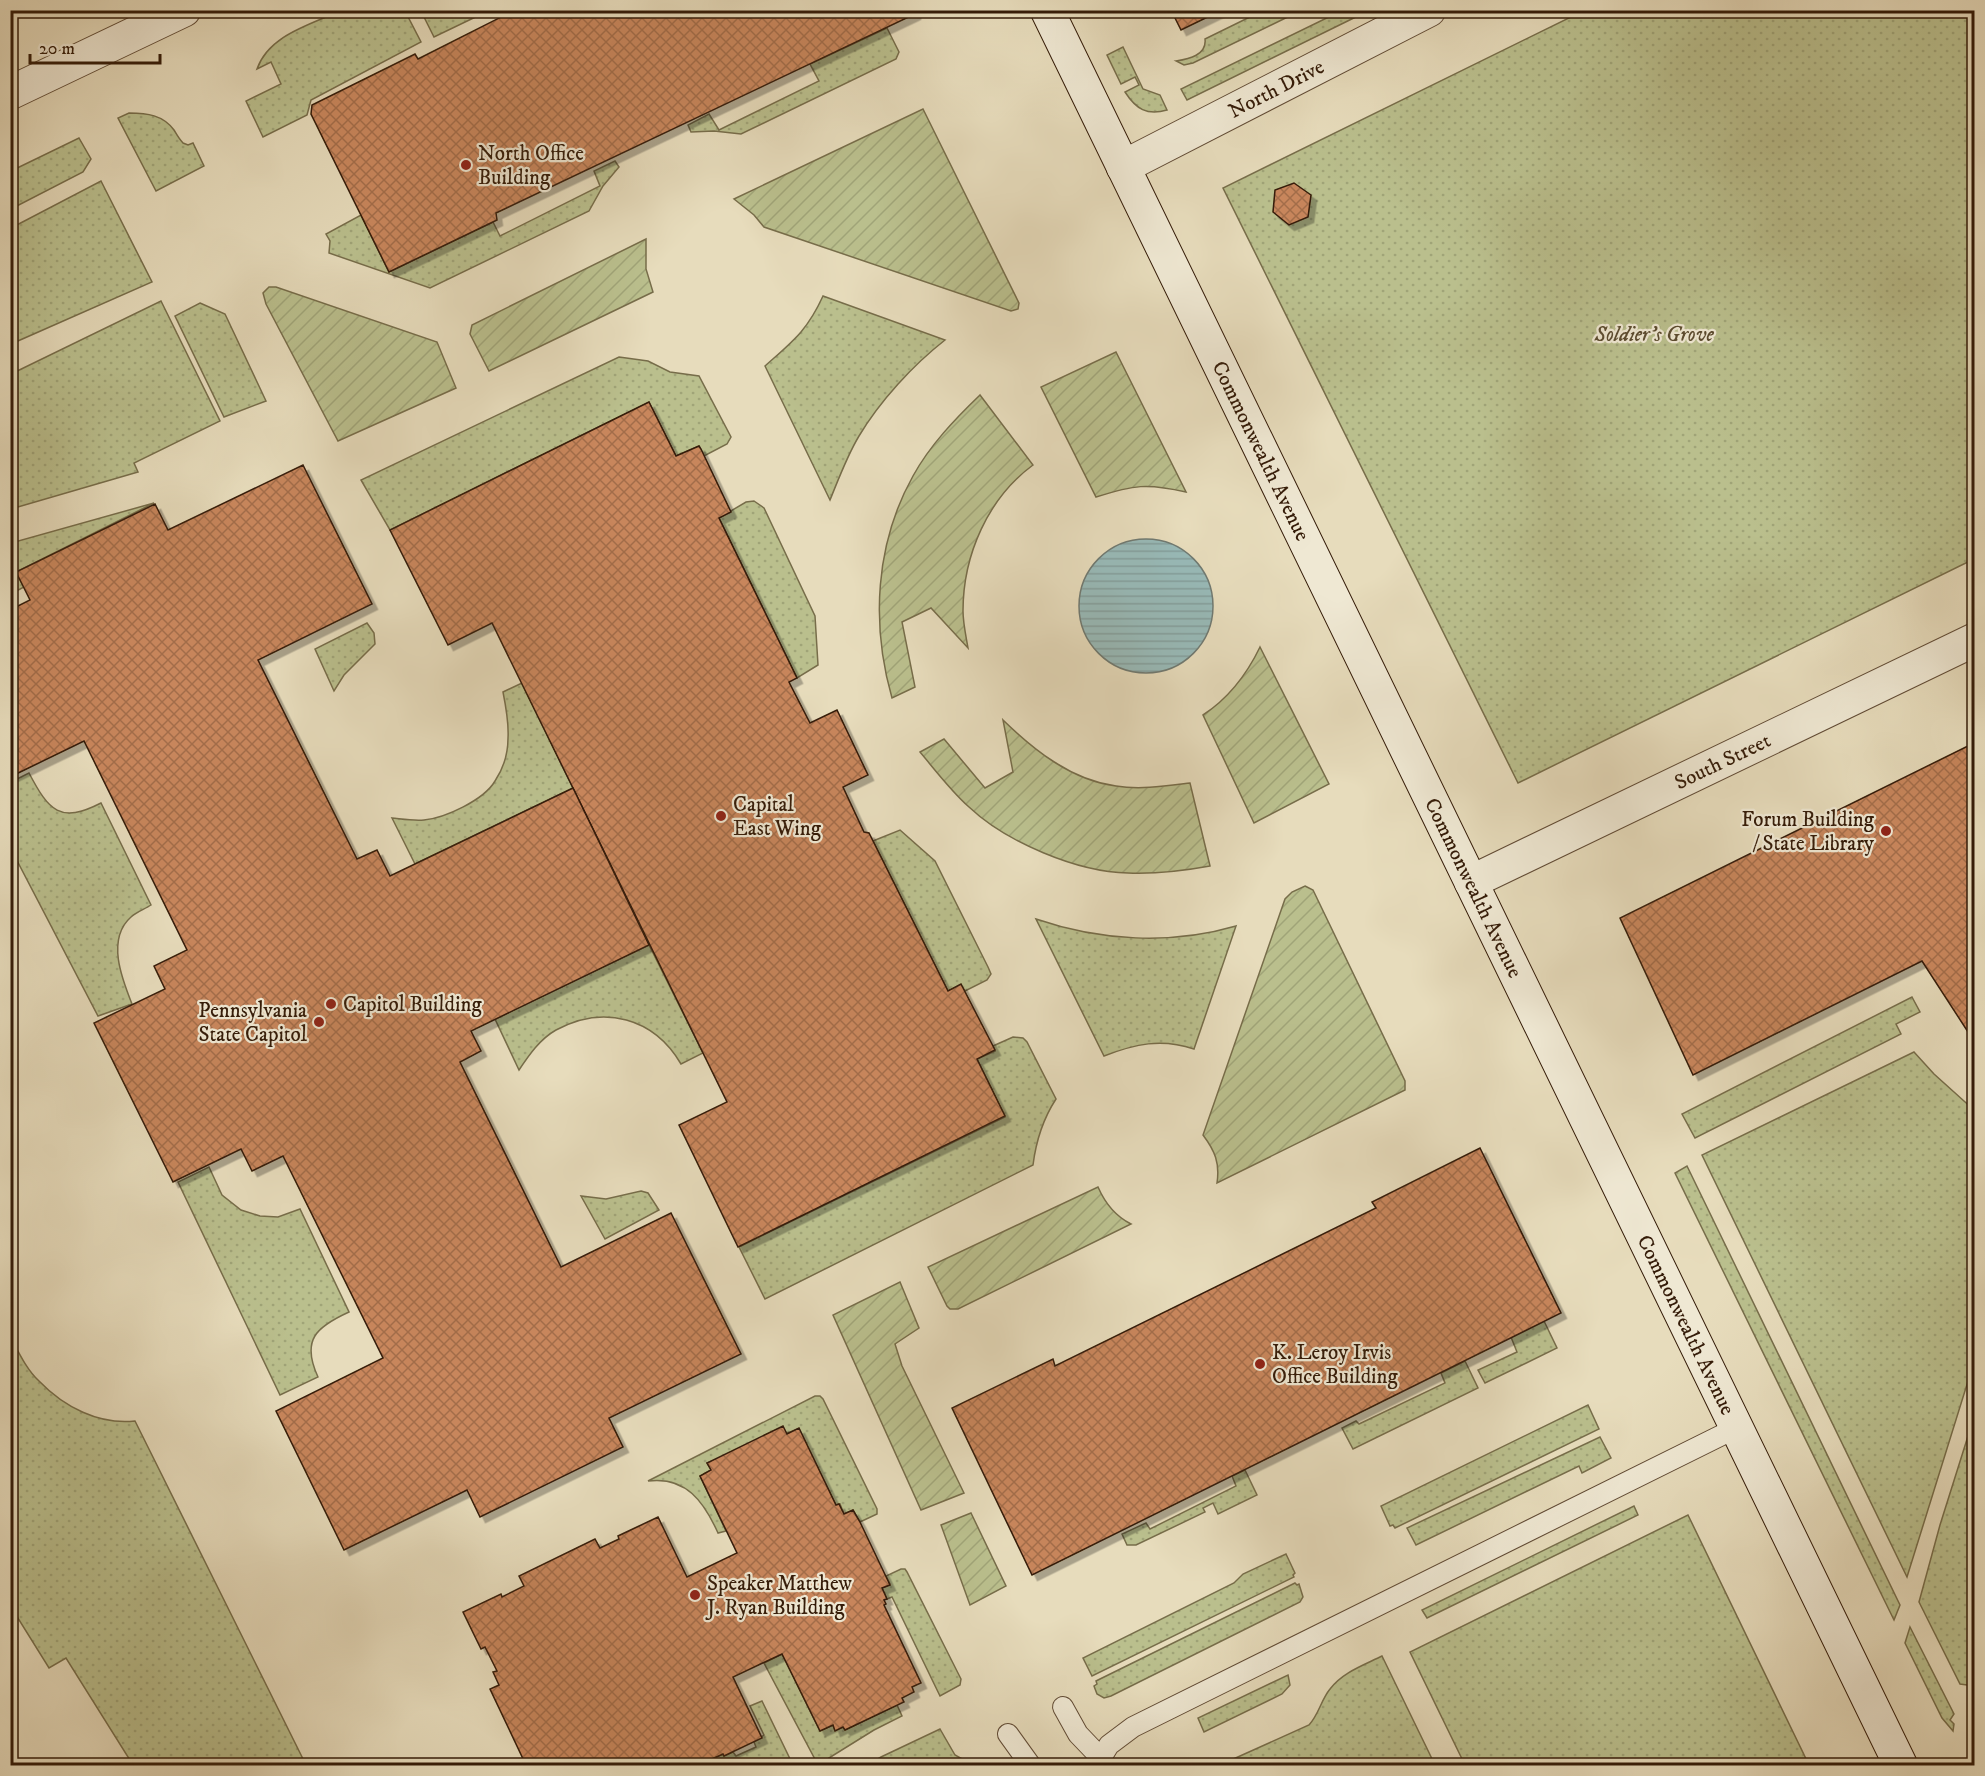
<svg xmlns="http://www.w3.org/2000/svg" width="1985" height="1776" viewBox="0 0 1985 1776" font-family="'IM FELL DW Pica',serif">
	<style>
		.grass { fill: url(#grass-dots); stroke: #776d4a; stroke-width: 1.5 }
		.garden { fill: url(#garden-furrows); stroke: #776d4a; stroke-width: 1.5 }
		.water { fill: url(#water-rules); stroke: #707a72; stroke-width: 1.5 }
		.building { fill: url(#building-cross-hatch); stroke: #341b08; stroke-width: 1.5; filter: url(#shadow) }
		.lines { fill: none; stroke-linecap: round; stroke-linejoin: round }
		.lane-casing { stroke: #614b35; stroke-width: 22 }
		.street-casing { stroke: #614b35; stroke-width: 35 }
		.secondary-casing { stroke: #341b08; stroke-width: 35 }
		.lane { stroke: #efe8d3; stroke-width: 20 }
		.street { stroke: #efe8d3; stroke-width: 33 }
		.secondary { stroke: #efe8d3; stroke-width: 33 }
		.poi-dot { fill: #8f2418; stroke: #efe8d3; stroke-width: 2 }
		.labels { text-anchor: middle; stroke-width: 4.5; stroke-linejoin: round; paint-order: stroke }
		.street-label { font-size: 21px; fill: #341b08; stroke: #efe8d3 }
		.poi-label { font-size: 21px; fill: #341b08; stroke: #efe8d3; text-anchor: start }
		.park-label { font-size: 21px; font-style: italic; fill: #5c4c30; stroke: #efe8d3 }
	</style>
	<defs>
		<pattern id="grass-dots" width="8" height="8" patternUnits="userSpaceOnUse" patternTransform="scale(1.5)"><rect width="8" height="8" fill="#babf8d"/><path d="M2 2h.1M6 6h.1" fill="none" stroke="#a0a478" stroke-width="1.8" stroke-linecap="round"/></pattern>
		<pattern id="garden-furrows" width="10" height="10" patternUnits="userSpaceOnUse" patternTransform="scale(1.5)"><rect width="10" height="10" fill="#babf8d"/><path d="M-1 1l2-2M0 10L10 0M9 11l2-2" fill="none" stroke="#a0a478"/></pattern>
		<pattern id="water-rules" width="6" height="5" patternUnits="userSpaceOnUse" patternTransform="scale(1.5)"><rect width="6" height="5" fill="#98bab8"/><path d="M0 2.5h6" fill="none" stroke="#849f9d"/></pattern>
		<pattern id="building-cross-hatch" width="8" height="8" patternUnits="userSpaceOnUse" patternTransform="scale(1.5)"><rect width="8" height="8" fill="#c8865c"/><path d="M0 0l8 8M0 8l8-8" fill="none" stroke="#a36d4a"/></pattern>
		<filter id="shadow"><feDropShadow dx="5.5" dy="5.5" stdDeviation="0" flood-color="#0004"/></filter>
	</defs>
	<rect width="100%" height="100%" fill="#e7dcbc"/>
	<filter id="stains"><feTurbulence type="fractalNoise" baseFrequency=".00333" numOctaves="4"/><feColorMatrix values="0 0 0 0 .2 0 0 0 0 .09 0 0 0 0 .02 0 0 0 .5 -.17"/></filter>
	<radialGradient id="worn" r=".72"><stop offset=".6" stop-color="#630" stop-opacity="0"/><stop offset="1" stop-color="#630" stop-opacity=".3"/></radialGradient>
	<g class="grass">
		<path d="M1264 10 1300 11 1193 63 1184 65 1176 61C1189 59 1207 55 1205 39Z"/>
		<path d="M340 11H405L421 42 311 100 307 115 263 137 246 101 281 84 271 62 257 69C269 35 310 25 340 11Z"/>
		<polygon points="421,11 488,11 434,37"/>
		<polygon points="1341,11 1368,11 1187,100 1181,89"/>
		<polygon points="1583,11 1974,11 1974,559 1518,783 1223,188"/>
		<polygon points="887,28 899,52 896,59 741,134 714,131 691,132 688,125 709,114 719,130 819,81 810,64"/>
		<path d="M1123 47 1143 89 1160 95 1167 110C1147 116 1136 109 1125 92L1139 85 1135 77 1121 84 1107 55Z"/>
		<path d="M129 113C147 113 163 115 174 130 177 135 179 139 183 143L188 145 193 143 204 166 156 191 118 118Z"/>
		<polygon points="79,138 91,159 83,172 11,209 11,171"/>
		<polygon points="615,161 619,167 603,186 589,211 430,288 329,253 330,241 326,234 361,215 389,272 493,222 500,236 600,186 594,171"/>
		<polygon points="101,181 152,282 11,344 11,228"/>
		<path d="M823 296 945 340C913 365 880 401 859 436 847 456 839 478 830 500L765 366C793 341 807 331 823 296Z"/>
		<polygon points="161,301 220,421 134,463 138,472 11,509 11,374"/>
		<polygon points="200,303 225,314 266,401 224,417 175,316"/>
		<polygon points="619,357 648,361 670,372 699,376 731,437 727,444 704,456 699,446 676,456 649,402 390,530 361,480"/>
		<polygon points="754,501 764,508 815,616 818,665 797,678 719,518 746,502"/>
		<polygon points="154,503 16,572 24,587 11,594 11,543"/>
		<polygon points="367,623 374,633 375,644 344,675 334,691 315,649"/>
		<path d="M522 683 573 788 415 864 392 818C402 819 413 821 424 820 445 818 484 800 495 781 503 769 508 753 508 738 509 722 506 707 503 692Z"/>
		<path d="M29 773C49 811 60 824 101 803L151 905C145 909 136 912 131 917 106 939 122 979 132 1004L98 1016 11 849V782Z"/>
		<polygon points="900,830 935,861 988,967 991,974 987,980 965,991 961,985 948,991 873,841"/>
		<path d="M1036 919C1100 941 1171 945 1236 926L1194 1049C1161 1038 1135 1044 1104 1056Z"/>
		<path d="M649 945 703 1053 681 1064C654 1018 604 1004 556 1030 540 1039 529 1055 519 1070L495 1019Z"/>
		<polygon points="1912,997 1920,1012 1896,1024 1901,1034 1695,1138 1682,1114"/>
		<path d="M1013 1037 1023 1038 1027 1042 1056 1099C1043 1119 1036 1141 1033 1165L765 1299 739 1247 1005 1117 977 1059 995 1051 993 1046Z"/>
		<polygon points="1914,1052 1934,1074 1974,1110 1974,1362 1907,1577 1702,1155"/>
		<polygon points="1687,1166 1900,1605 1894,1620 1675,1173"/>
		<path d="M209 1167 222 1195 241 1210 260 1216 278 1217 300 1209 349 1312C316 1327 301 1340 318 1377L280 1395 178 1182Z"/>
		<polygon points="641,1191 648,1193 659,1210 605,1239 581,1196 606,1199"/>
		<polygon points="1544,1321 1557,1348 1485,1383 1478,1370 1517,1352 1511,1337"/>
		<path d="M11 1338C19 1353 27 1370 39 1381 64 1407 99 1425 135 1421L306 1765H133L66 1658 49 1668 11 1607Z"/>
		<polygon points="1465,1361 1478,1388 1353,1449 1342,1428 1356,1421 1359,1424 1445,1383 1441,1373"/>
		<path d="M815 1396H820L823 1399 877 1509V1514L860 1522 853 1510 844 1514 840 1504 836 1505 798 1429 707 1463 711 1470 700 1476 726 1531 718 1533C704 1502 686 1476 648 1481Z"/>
		<polygon points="1588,1405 1599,1429 1395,1528 1393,1525 1390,1526 1381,1506"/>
		<polygon points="1974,1417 1974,1686 1960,1684 1919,1602 1940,1525"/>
		<polygon points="1600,1437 1611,1458 1582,1473 1579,1466 1416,1545 1407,1528"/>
		<polygon points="1245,1470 1257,1495 1218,1514 1213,1503 1203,1508 1205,1512 1136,1545 1127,1545 1122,1534 1146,1523 1150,1529 1236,1486 1232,1476"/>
		<polygon points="1634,1506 1638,1515 1427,1618 1422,1610"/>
		<polygon points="1688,1515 1809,1765 1465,1765 1410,1652"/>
		<polygon points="1286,1554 1295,1573 1293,1575 1294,1577 1092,1676 1083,1658 1234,1583 1243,1574"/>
		<polygon points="901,1569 905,1569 907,1572 961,1679 960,1685 940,1696 892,1597 887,1599 882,1588 890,1584 886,1576"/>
		<polygon points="1295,1583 1297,1585 1299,1584 1303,1597 1300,1602 1111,1696 1104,1698 1097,1694 1094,1686 1097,1684 1096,1681"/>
		<polygon points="1910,1627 1954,1714 1950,1720 1954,1724 1953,1731 1942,1718 1905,1643"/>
		<polygon points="782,1654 820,1731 833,1725 835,1730 843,1727 845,1730 897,1705 902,1716 874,1730 821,1763 817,1763 764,1663"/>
		<path d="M1382 1656 1435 1765H1220L1309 1725C1319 1714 1321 1700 1330 1689 1343 1672 1364 1665 1382 1656Z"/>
		<polygon points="1288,1675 1290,1685 1282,1694 1204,1732 1198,1718"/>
		<polygon points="762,1701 793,1765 704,1766 703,1763 723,1754 724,1756 733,1752 736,1756 756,1747 754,1742 764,1735 750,1706"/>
		<polygon points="940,1729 955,1755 973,1765 868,1765 881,1757"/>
	</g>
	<g class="garden">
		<polygon points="923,109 1019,303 1018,309 1011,311 764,227 754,215 734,199"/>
		<polygon points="646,239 646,269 653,292 489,371 470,334 472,325"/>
		<polygon points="269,287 276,287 437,342 456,388 338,441 266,304 263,293"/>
		<path d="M1116 352 1186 492C1147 483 1134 485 1096 497L1041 387Z"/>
		<path d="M980 395 1033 465C988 498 963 555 963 611 963 623 966 636 968 648L931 608 902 622 915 687 892 698C871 624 875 544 913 476 930 445 955 419 980 395Z"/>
		<path d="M1260 647 1329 784 1254 823 1203 715C1229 698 1246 676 1260 647Z"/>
		<path d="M1003 720C1034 750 1071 780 1116 786 1140 790 1166 786 1190 783L1210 866C1183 871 1155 874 1128 873 1077 872 1006 842 969 807 951 791 936 771 920 752L944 739 985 788 1013 772Z"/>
		<path d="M1305 886 1313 890 1405 1081V1090L1217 1183C1220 1163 1215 1151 1203 1135L1285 899 1292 892Z"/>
		<path d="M1098 1187C1105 1203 1115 1216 1131 1224L958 1309H950L947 1306 928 1267Z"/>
		<polygon points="900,1282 919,1328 895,1344 902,1366 964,1493 921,1510 833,1315"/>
		<polygon points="971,1513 1006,1586 970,1605 941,1525"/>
	</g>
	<circle class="water" cx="1146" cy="606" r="67"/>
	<g class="building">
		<polygon points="515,10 916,10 915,14 496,213 497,220 389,272 311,114 312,105 415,54 418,59"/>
		<polygon points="1171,10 1222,10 1181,30"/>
		<polygon points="1294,183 1311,195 1308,217 1289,225 1273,212 1275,190"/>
		<polygon points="649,402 676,456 699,446 701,449 731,512 719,518 797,678 789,682 810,723 837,710 868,775 843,787 864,832 869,833 948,991 961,984 993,1046 995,1050 977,1059 1005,1116 738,1247 679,1125 727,1102 492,623 448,645 390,530"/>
		<polygon points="303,465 372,604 258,660 357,859 377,850 390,876 573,788 649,945 471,1031 481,1051 460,1062 561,1267 671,1213 741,1354 609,1418 623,1447 480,1517 467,1490 344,1550 276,1411 383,1358 283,1156 252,1171 241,1149 173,1182 94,1023 165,989 154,966 187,950 84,741 10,777 10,610 30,600 16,572 155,504 168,530"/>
		<polygon points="1974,743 1974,1037 1968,1032 1922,961 1693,1075 1620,918"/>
		<polygon points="1480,1148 1561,1313 1032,1575 952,1408 1053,1359 1055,1366 1376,1208 1372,1202"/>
		<polygon points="783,1426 787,1434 799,1428 836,1505 839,1504 844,1514 853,1510 860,1522 890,1585 882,1588 887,1599 884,1600 886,1604 884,1605 921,1683 912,1687 914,1692 902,1698 904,1702 845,1730 843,1727 835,1731 833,1725 820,1731 782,1654 733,1677 762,1738 724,1756 723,1754 703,1763 704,1766 538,1766 535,1759 525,1763 490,1689 499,1685 493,1672 497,1671 485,1647 481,1649 463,1612 501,1594 502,1597 524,1586 519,1576 595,1539 600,1548 619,1539 618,1536 658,1517 687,1577 737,1553 700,1476 711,1470 707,1463"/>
	</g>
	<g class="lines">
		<defs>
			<g id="lane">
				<polyline points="1063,1707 1078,1734 1100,1757"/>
				<polyline points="1008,1734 1031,1766"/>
				<polyline points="1096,1766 1109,1745 1133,1727 1736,1428"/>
			</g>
			<g id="street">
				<polyline points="10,93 184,10"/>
				<path id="s1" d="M1123 167 1429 10"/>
				<path id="s2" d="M1471 882 1974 640"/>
			</g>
			<g id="secondary">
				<path id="s3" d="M1047 10 1901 1766"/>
			</g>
		</defs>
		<use href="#lane" class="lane-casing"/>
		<use href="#street" class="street-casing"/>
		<use href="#secondary" class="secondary-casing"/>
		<use href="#lane" class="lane"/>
		<use href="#street" class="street"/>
		<use href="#secondary" class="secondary"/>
	</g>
	<g class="poi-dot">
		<circle cx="466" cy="165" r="6"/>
		<circle cx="721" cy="816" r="6"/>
		<circle cx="1886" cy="831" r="6"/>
		<circle cx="331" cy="1004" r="6"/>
		<circle cx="319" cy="1022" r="6"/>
		<circle cx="1260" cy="1364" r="6"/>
		<circle cx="695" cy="1595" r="6"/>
	</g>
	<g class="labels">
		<g class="street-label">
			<text dy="7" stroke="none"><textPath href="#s1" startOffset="172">North Drive</textPath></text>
			<text dy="7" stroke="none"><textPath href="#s3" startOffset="490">Commonwealth Avenue</textPath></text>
			<text dy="7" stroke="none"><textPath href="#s2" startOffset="279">South Street</textPath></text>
			<text dy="7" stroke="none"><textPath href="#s3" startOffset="976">Commonwealth Avenue</textPath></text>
			<text dy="7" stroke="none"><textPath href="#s3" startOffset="1462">Commonwealth Avenue</textPath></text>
		</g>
		<g class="poi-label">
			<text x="478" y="160">North Office<tspan x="478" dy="24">Building</tspan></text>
			<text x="733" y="811">Capital<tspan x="733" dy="24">East Wing</tspan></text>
			<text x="1874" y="826" text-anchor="end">Forum Building<tspan x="1874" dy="24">/ State Library</tspan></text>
			<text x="343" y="1011">Capitol Building</text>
			<text x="307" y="1017" text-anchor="end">Pennsylvania<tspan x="307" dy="24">State Capitol</tspan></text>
			<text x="1272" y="1359">K. Leroy Irvis<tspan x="1272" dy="24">Office Building</tspan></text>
			<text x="707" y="1590">Speaker Matthew<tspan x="707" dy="24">J. Ryan Building</tspan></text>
		</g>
		<g class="park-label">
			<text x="1654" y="341">Soldier's Grove</text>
		</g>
	</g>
	<rect width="1985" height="1776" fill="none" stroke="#e7dcbc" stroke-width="36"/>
	<rect x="12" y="12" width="1961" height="1752" fill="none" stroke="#341b08" stroke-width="3"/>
	<rect x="18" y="18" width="1949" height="1740" fill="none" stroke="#341b08" stroke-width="1.5"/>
	<path d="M30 54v9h130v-9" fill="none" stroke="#341b08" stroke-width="3"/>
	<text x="39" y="54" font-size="18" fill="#341b08" stroke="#efe8d3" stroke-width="4.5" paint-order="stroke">20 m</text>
	<rect width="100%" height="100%" filter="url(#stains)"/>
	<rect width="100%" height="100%" fill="url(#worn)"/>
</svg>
